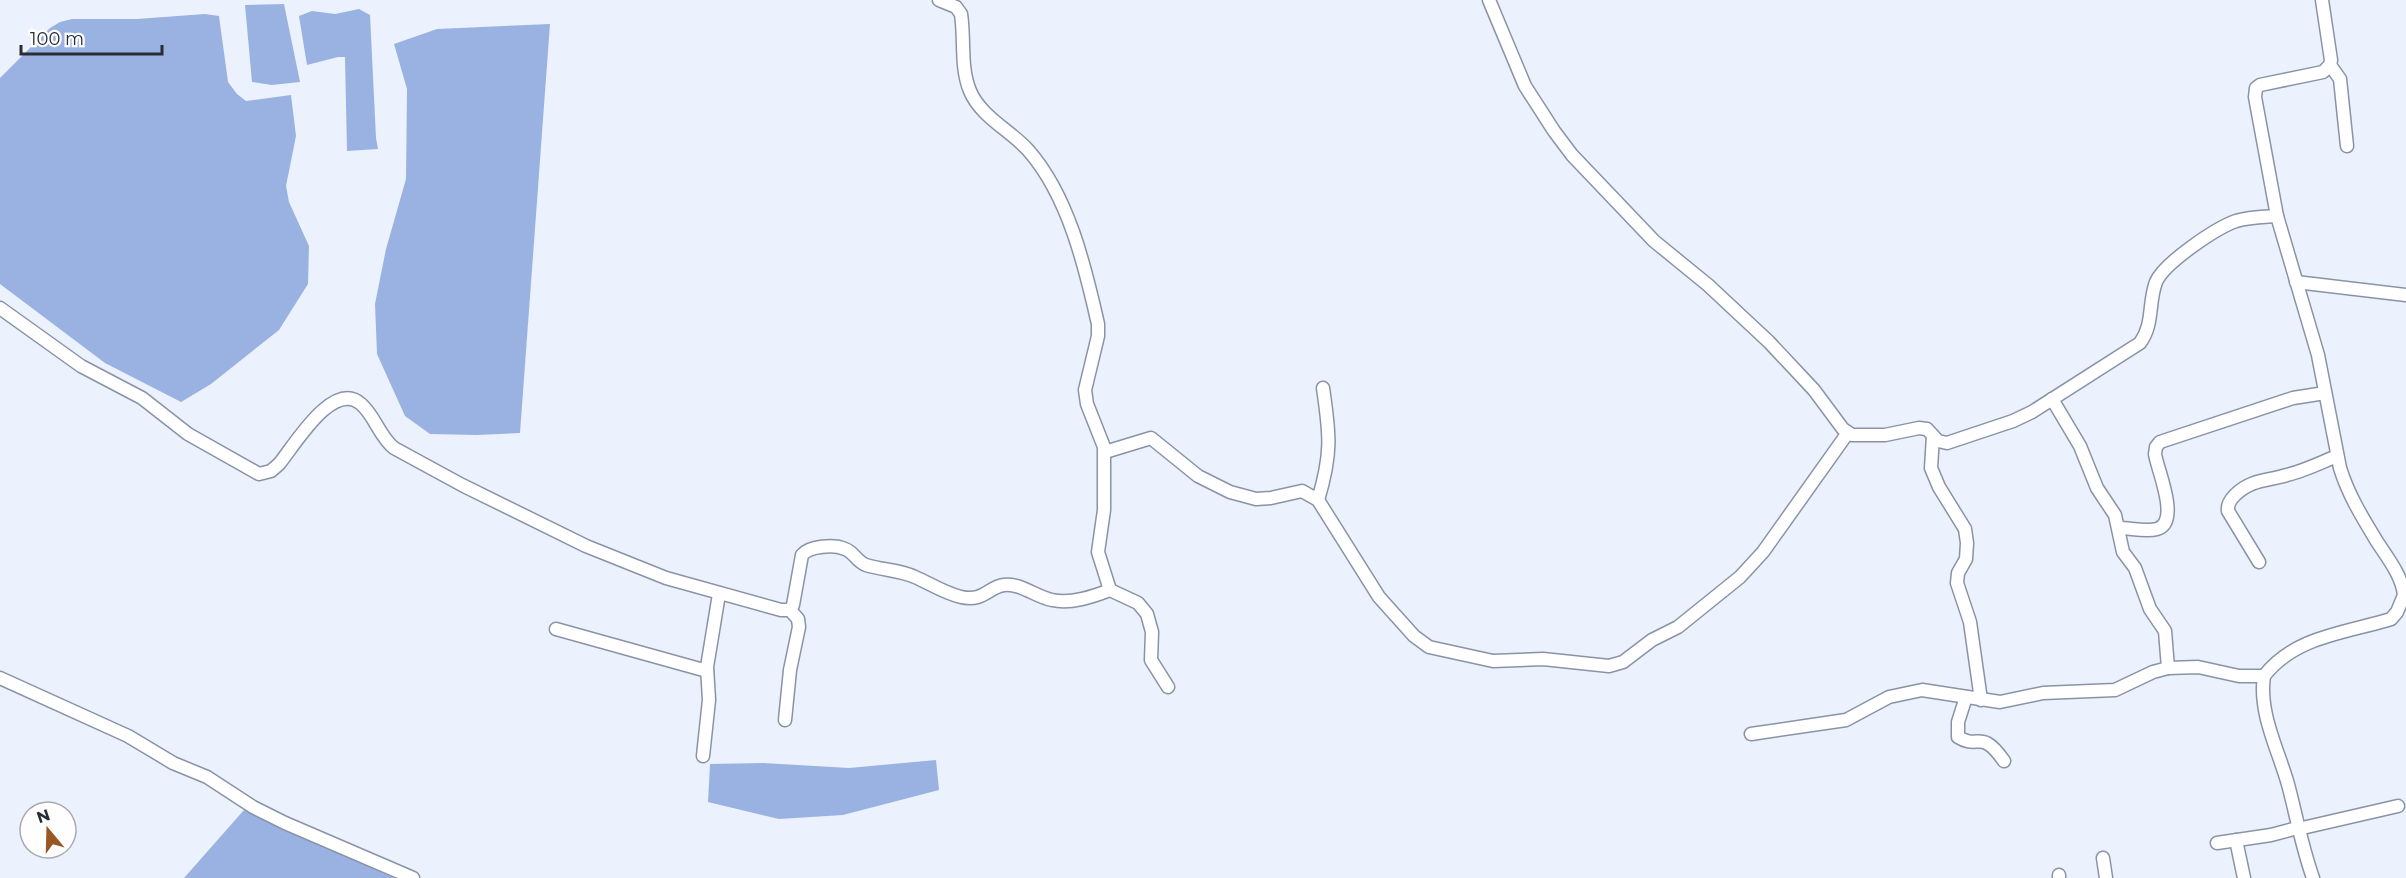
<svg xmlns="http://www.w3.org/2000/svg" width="2406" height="878" viewBox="0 0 2406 878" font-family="Montserrat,sans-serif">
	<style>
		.water { fill: #9ab2e2 }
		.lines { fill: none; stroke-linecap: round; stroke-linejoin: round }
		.minor-casing { stroke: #8a93a6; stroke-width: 15 }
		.minor { stroke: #fff; stroke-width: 12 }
	</style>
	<rect width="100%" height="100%" fill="#ebf1fd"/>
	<g class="water">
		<polygon points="284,4 300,82 272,85 252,82 245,5"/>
		<polygon points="359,9 370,15 376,138 378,149 347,151 345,57 338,57 307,65 299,16 312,11 335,14"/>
		<polygon points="205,14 219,16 228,82 237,94 246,101 291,95 296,136 286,186 289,202 309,246 308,284 279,330 211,384 181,402 105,363 0,284 0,78 50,28 60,22 72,19 137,19"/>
		<polygon points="550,24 520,433 477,435 430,434 405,416 377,354 375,304 386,249 406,179 407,89 394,44 437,29"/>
		<polygon points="936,760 939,790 843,815 779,819 708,802 710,764 763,763 849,768"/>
		<polygon points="244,810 394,878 184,878"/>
	</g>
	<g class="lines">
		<defs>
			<g id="minor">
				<path d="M939 0 956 7 961 14C965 40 960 67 970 91 981 117 1010 130 1028 150 1068 195 1085 266 1098 324V336L1085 390 1087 404 1104 447V510L1098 552 1110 590 1138 603 1147 614 1152 632 1151 660 1168 687"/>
				<path d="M1489 0 1525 86 1554 131 1572 155 1654 241 1708 285 1769 342 1814 390 1843 429 1852 435H1885L1919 428 1927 429 1938 441 1947 443 2013 421 2032 412 2140 343C2154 324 2148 303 2156 282 2164 263 2216 228 2236 221 2249 217 2263 217 2277 216"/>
				<polyline points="2330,65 2340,79 2347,146"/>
				<polyline points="2296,282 2406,295"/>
				<path d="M0 308 81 366 142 398 188 434 259 474 271 471 279 464C294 446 333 379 361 404 375 416 379 436 394 448L462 485 586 546 666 578 781 610H790L793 605 802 555C809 546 834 544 845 549 854 552 857 562 866 565 882 570 900 570 915 577 931 584 944 593 961 597 984 602 988 587 1004 585 1021 583 1036 597 1052 600 1071 604 1092 597 1110 590"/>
				<polyline points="2052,399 2080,446 2097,488 2115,515 2123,552 2135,568 2150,609 2165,631 2168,668"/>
				<polyline points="1933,436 1931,468 1939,487 1965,529 1967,543 1966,559 1958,573 1957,583 1970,622 1981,700"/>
				<polyline points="1105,452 1151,438 1198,476 1230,492 1256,499 1271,498 1302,491 1318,500 1379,597 1414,636 1429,647 1493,661 1543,659 1609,666 1623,662 1652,640 1678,627 1740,577 1763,552 1847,434"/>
				<path d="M1318 500C1332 454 1330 435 1323 388"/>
				<path d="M2119 528C2130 528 2146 532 2157 529 2181 522 2157 469 2155 454L2156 447 2160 442 2293 398 2325 393"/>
				<path d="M2259 562 2228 511C2227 505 2230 500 2235 495 2251 479 2268 481 2287 475 2304 471 2320 463 2337 456"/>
				<polyline points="556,629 707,671"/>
				<polyline points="0,678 128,736 173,763 207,777 253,807 285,823 413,878"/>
				<path d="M1966 697 1958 722V737C1979 750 1981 728 2004 761"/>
				<polyline points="785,720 790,670 799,627 798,619 790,610"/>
				<polyline points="1751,734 1846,720 1889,697 1922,690 2000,702 2043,693 2115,690 2153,672 2168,668 2198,667 2239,676 2264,676"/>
				<polyline points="703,756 709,700 707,667 719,594"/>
				<polyline points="2298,829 2398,806"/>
				<polyline points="2236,840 2244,878"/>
				<polyline points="2217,843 2271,835 2297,828"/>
				<polyline points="2103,858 2106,878"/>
				<polyline points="2059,875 2059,878"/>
				<path d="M2313 878C2302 847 2297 819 2289 788 2280 753 2258 714 2264 676 2295 636 2346 633 2391 619L2397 612 2404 595C2402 575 2386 556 2376 540 2362 517 2348 494 2340 468L2318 355 2277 216 2255 97 2256 88 2260 85 2323 72 2330 65 2331 60 2322 0"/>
			</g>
		</defs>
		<use href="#minor" class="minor-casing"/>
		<use href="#minor" class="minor"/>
	</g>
	<g transform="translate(48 830) rotate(341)"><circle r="28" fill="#fefefe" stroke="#a9aaad" stroke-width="1.5"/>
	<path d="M0-4.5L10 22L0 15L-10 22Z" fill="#995625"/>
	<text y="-9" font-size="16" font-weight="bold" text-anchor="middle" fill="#292d34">N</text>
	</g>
	<path d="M21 45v9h141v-9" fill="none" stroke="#292d34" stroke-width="3"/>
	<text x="30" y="45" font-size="18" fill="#292d34" stroke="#fefefe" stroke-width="4.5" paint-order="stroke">100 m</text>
</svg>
